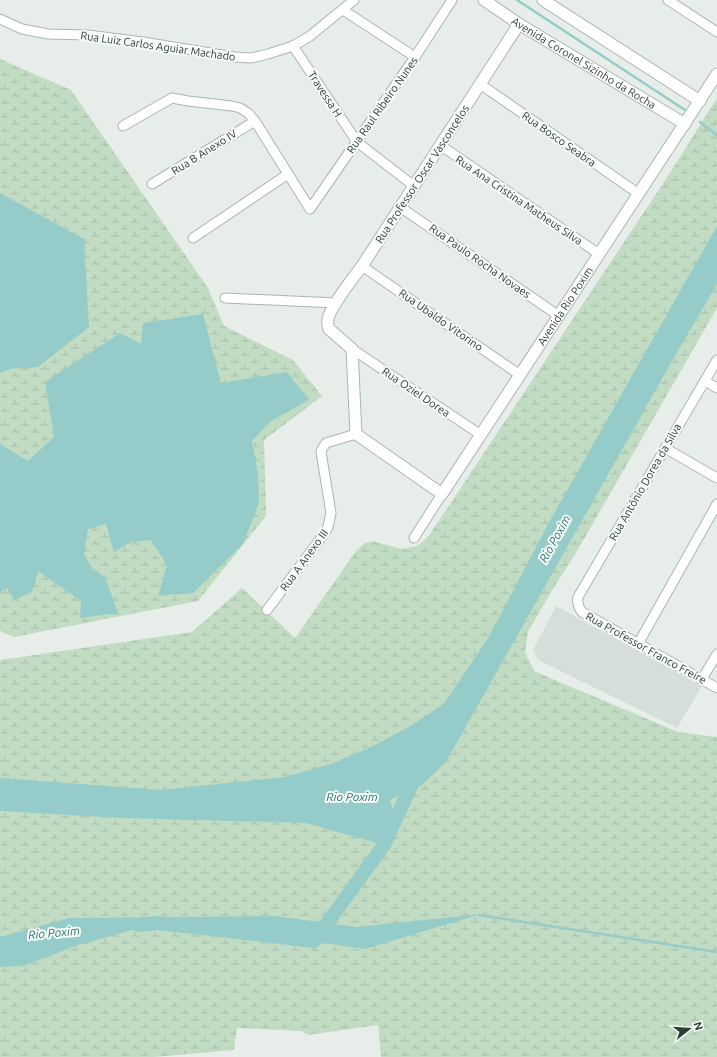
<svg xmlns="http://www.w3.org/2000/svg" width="717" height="1057" viewBox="0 0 717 1057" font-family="Ubuntu,sans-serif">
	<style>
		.built { fill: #d5ded8 }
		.wetland { fill: url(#wetland-marsh) }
		.water { fill: #95ccc9 }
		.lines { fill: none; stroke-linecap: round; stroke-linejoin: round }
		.stream { stroke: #95ccc9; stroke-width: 2.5 }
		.river { stroke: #95ccc9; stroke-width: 14 }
		.minor-casing { stroke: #aab6af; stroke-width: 11 }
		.tertiary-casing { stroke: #aab6af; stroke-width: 13 }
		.minor { stroke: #fff; stroke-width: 9 }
		.tertiary { stroke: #fff; stroke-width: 11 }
		.labels { text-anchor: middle; stroke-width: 4; stroke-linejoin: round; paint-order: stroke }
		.street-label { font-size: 11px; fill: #273e33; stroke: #f7faf8 }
		.water-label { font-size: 12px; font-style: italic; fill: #277571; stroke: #f7faf8 }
	</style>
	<defs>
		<pattern id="wetland-marsh" width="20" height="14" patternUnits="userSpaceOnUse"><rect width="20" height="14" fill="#c2dcc4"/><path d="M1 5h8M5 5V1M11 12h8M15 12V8" fill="none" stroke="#a7bea9"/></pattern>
	</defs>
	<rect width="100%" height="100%" fill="#e7eee9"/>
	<polygon class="built" points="556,606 702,686 677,728 538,660 533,650"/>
	<g class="wetland">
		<polygon points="0,59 71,90 208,288 224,326 293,360 322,396 264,440 266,516 198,601 14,637 0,631"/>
		<polygon points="717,98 717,308 577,551 551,592 528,632 525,652 534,671 548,677 678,732 717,737 717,1057 381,1057 378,1025 308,1035 301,1031 237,1028 234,1050 154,1057 0,1057 0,660 192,632 242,588 295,638 356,551 365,543 373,541 402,549 417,546 428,537 666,179"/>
	</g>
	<g class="water">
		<polygon points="0,193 84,239 89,327 38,367 10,369 0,373"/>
		<polygon points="717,226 717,284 672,361 446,762 422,785 390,800 396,818 384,845 306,823 121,818 0,811 0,778 161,790 284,777 331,764 373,746 412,725 444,704 490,635 548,524"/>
		<polygon points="203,314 221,383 287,372 309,400 271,421 252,441 258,474 259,503 243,544 193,593 158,596 167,565 151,540 131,542 114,552 106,524 88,529 84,554 93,570 105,577 118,613 80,618 81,601 38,571 32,592 14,600 7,588 0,592 0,444 28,461 54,437 45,382 120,333 141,344 143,323"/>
		<polygon points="481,914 365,949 250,932 158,923 78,945 23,966 0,967 0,937 69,918 275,916 356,927"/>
	</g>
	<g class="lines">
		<g class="stream">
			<polyline points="517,0 685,110"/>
			<polyline points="700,122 717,135"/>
			<polyline points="479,915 717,952"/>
		</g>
		<polyline class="river" points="139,925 158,923 314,941 384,845 416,775"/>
		<defs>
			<g id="minor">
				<polyline points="668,0 717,32"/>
				<polyline points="343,10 415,57"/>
				<polyline points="0,19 22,29 48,34 88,35 143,42 235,57 251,58 268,54 293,46 310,36 354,0"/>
				<polyline points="293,46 357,142 414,186"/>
				<polyline points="480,84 639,194"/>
				<polyline points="123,126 172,98 188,101 232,106 240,108 248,113 255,121 310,209 415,57 452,0"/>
				<polyline points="440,145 599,254"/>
				<polyline points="152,184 255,121"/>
				<polyline points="400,207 559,316"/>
				<polyline points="193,238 288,174"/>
				<polyline points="362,266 520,375"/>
				<polyline points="225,298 337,303"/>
				<polyline points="352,349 481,435"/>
				<path d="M717 360 578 597C577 603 578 607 582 612L717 688"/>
				<polyline points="705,381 717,388"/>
				<polyline points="665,448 717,478"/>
				<polyline points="414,538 442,494"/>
				<polyline points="267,610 324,534 328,527 331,513 321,452 322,449 326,443 356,434"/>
				<polyline points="638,644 717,504"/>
				<polyline points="702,679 717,654"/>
			</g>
			<g id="tertiary">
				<path id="s1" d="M484 0 519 24 685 124"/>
				<polyline points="543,0 700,101"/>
				<path id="s2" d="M519 24 362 266C354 277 330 307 328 319 327 323 328 326 329 329L352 349 356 434 442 494 717 74"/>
			</g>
		</defs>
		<use href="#minor" class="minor-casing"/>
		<use href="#tertiary" class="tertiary-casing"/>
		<use href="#minor" class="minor"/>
		<use href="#tertiary" class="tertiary"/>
	</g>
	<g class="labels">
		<g class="street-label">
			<text transform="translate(158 46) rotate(8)" y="4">Rua Luiz Carlos Aguiar Machado</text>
			<text dy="4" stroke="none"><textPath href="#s1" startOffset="118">Avenida Coronel Sizinho da Rocha</textPath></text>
			<text transform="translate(325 94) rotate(57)" y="4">Travessa H</text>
			<text transform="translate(382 105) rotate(-55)" y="4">Rua Raul Ribeiro Nunes</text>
			<text transform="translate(559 139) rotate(35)" y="4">Rua Bosco Seabra</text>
			<text transform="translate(204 152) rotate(-32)" y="4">Rua B Anexo IV</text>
			<text transform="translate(422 174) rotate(-57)" y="4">Rua Professor Oscar Vasconcelos</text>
			<text transform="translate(519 200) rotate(34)" y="4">Rua Ana Cristina Matheus Silva</text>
			<text transform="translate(480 261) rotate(35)" y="4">Rua Paulo Rocha Novaes</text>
			<text dy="4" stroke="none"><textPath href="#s2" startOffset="807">Avenida Rio Poxim</textPath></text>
			<text transform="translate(441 320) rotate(35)" y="4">Rua Ubaldo Vitorino</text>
			<text transform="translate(416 392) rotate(34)" y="4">Rua Oziel Dorea</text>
			<text transform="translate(645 482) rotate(-60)" y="4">Rua Antônio Dorea da Silva</text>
			<text transform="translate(304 560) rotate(-54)" y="4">Rua A Anexo III</text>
			<text transform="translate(646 648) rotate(29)" y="4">Rua Professor Franco Freire</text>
		</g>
		<g class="water-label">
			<text transform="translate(555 539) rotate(-61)" y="4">Rio Poxim</text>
			<text x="352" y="801">Rio Poxim</text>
			<text transform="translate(54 933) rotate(-5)" y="4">Rio Poxim</text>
		</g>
	</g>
	<g transform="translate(689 1029) rotate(73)" stroke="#f7faf8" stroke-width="3" paint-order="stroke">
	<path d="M0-3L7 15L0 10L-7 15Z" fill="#273e33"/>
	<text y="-6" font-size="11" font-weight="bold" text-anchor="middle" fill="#273e33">N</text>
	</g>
</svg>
